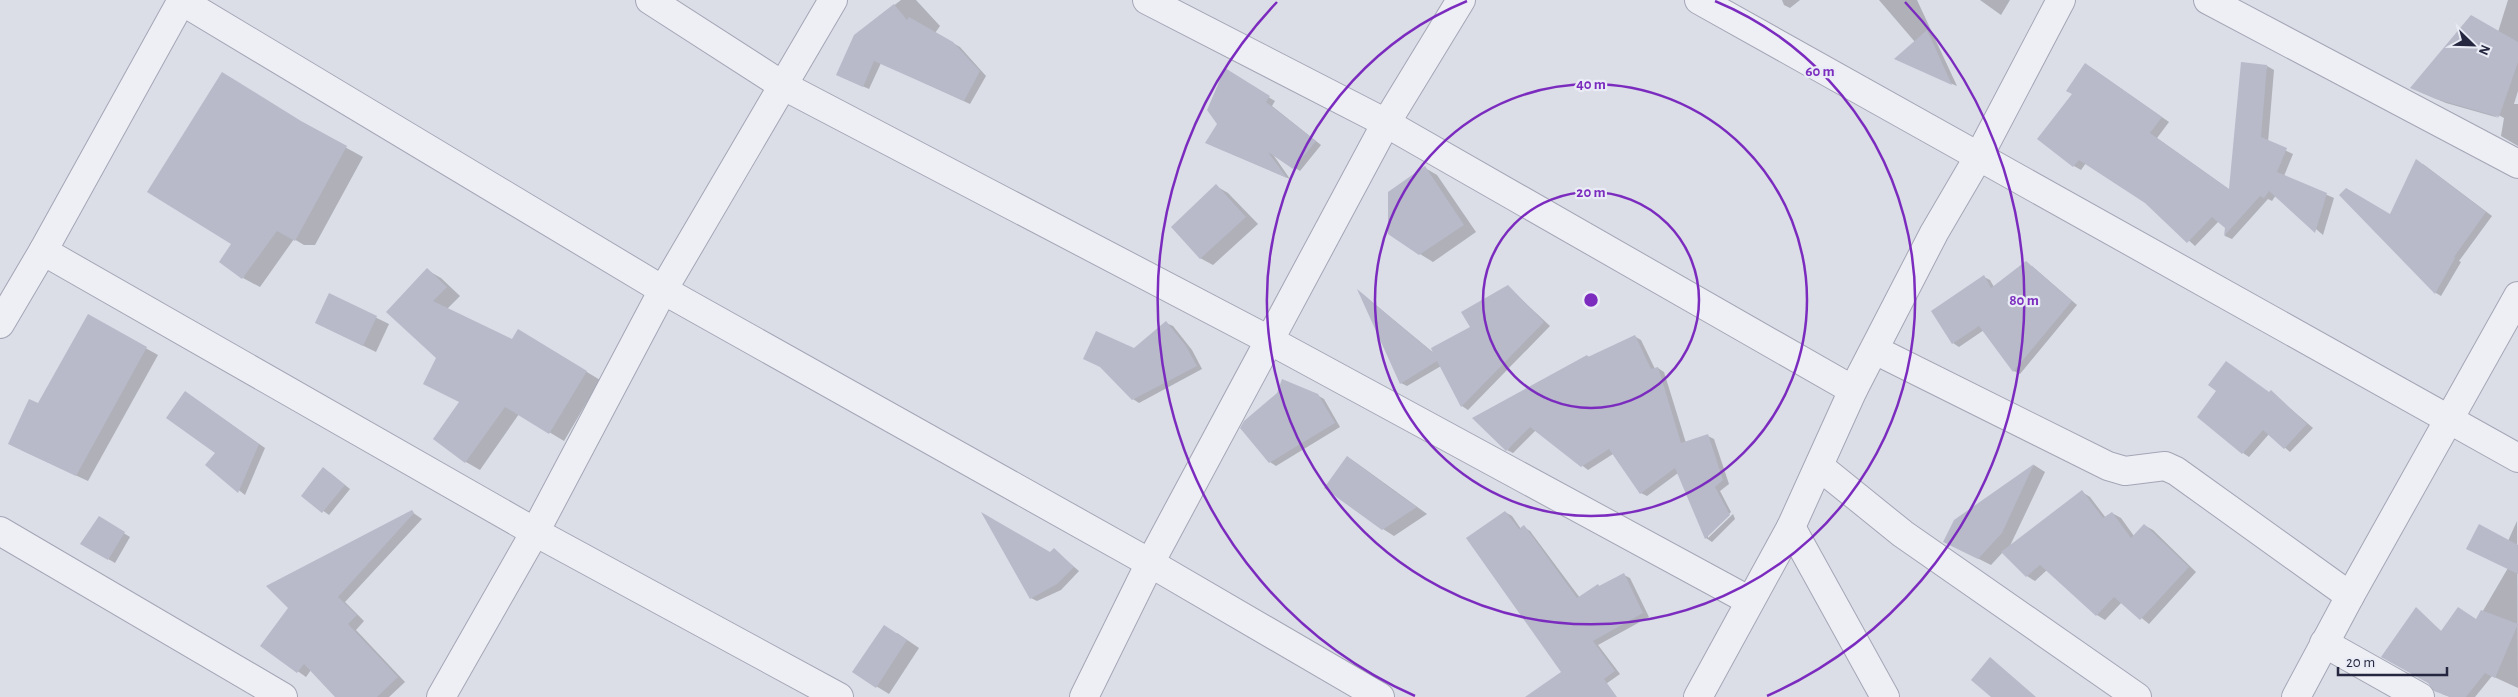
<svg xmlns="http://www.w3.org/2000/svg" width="2518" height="697" viewBox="0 0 2518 697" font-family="'Alegreya Sans',sans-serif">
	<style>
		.shadow { fill: #0003 }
		.building { fill: #b8baca }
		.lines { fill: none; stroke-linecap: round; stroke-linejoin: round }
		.minor-casing { stroke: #a4a6b5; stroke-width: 30 }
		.minor { stroke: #eeeff5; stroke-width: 28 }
		.ring { fill: none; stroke: #7b2cbf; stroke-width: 2.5 }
		.centre { fill: #7b2cbf; stroke: #eaecf5; stroke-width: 2.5 }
		.ring-label { font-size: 15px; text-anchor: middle; font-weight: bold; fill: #7b2cbf; stroke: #eaecf5; stroke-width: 4.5; stroke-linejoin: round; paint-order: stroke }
	</style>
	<rect width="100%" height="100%" fill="#dbdde7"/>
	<g class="shadow">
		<polygon points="901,0 916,0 940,26 935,33 960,47 986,76 970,104 881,63 869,89 844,78 855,36"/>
		<polygon points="1782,0 1800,0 1790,8 1784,5"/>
		<polygon points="1879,0 1917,0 1957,86 1902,62 1915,42"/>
		<polygon points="1980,0 2010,0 2001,15"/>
		<polygon points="2508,0 2518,0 2518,91 2514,104 2518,104 2518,146 2501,136 2504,118 2495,113 2493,115 2499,118 2446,103 2420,92 2498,32"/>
		<polygon points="2267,66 2274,70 2268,142 2293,154 2284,176 2334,198 2323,235 2276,195 2272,201 2268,199 2232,239 2225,236 2226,228 2219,221 2195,246 2146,202 2086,163 2081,170 2074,166 2039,139 2093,69 2169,122 2157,138 2230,190"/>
		<polygon points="1225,70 1275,101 1272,106 1321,145 1300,171 1272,153 1290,179 1213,146 1219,124"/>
		<polygon points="312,129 363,157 315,245 304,245 294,239 260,287 243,278"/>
		<polygon points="2423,164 2492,216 2459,261 2461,262 2441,296 2436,293 2390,216"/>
		<polygon points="1425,168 1437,175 1476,232 1433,262 1420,254"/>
		<polygon points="1216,186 1228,193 1258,224 1213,265 1200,258"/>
		<polygon points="2032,266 2077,305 2020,374 2014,371 1984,330 1959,347 1953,343 1984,277 1990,280 1994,287"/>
		<polygon points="427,270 441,278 460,296 447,309 513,341 533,339 600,380 564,441 519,414 480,470 466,462 460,403 438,357"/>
		<polygon points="1508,287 1550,326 1468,410 1462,406 1441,366 1407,386 1401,383 1360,292 1435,354 1471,327"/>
		<polygon points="330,295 389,324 376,352 329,329"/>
		<polygon points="88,316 158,355 88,481 21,450 38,405"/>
		<polygon points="1166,323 1173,326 1192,350 1202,369 1139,403 1133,399 1134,350"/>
		<polygon points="1634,336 1641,340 1655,369 1658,368 1664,372 1686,443 1708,436 1714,439 1729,484 1720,491 1731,512 1708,535 1708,538 1733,514 1735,519 1712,542 1706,538 1678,473 1647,496 1641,493 1613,454 1588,470 1536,430 1513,453 1507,450 1587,356 1590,357"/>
		<polygon points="2271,392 2313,428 2290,452 2269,434 2249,457 2243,453"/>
		<polygon points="1317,395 1324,399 1340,427 1276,466 1270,462"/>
		<polygon points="191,396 265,448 245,495 207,465 217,453"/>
		<polygon points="1347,457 1358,464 1427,514 1394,536 1383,529"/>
		<polygon points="2034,465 2045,472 2009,548 2082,492 2090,497 2106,518 2112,513 2121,518 2134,536 2144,525 2153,530 2196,572 2149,624 2122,602 2105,620 2097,615 2047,570 2035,581 2027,576 2003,552 1991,565 1957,548 1955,521"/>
		<polygon points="330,473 350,489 329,515 303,496"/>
		<polygon points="412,512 422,519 345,602 364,621 356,630 405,682 389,697 337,697 311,670 306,677 262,646"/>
		<polygon points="1505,512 1512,516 1521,529 1524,527 1530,531 1580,598 1598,585 1601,587 1624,575 1630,578 1649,617 1598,645 1620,674 1596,691"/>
		<polygon points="99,518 130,537 115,563 81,543"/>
		<polygon points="2517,521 2518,688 2492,676 2475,697 2450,697 2442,694 2416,609 2442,632 2477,621 2508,568 2508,541"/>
		<polygon points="1054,550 1079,571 1061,590 1037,601 1031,598"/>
		<polygon points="897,633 919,648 889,694 876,686"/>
	</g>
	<g class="building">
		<polygon points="894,4 907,20 909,17 953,42 980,71 964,101 874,61 863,87 836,75 854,35"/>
		<polygon points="2471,15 2518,42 2518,62 2499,117 2436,99 2410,88"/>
		<polygon points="1927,30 1952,85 1894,59"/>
		<polygon points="2241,62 2267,65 2261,137 2287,148 2277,172 2327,193 2315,233 2269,191 2264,198 2260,196 2224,236 2225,228 2212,217 2187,243 2145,203 2079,160 2073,167 2037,139 2072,94 2066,91 2085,63 2162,117 2150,133 2229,189"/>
		<polygon points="1225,68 1270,96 1266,102 1316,141 1293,169 1268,152 1287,178 1205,143 1217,124 1207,110"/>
		<polygon points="222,72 301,121 347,146 295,241 277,231 242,279 219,262 231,244 147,192"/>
		<polygon points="2416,159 2486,212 2454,257 2455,258 2435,294 2339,195 2346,188 2390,214"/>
		<polygon points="1425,166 1464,225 1419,255 1388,234 1388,192"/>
		<polygon points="1216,184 1246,217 1200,259 1171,227"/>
		<polygon points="2026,261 2072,301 2013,372 1979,326 1952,344 1931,311 1984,275 1991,288"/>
		<polygon points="427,268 447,287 433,301 512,339 518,329 587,371 549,434 505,407 465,463 433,439 459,402 423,384 436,358 386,312"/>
		<polygon points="1508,285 1544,322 1461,407 1437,361 1400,384 1357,289 1433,353 1431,348 1470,327 1461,312"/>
		<polygon points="329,293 377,316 363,346 315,323"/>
		<polygon points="88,314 147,347 76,476 8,444 29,399 38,403"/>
		<polygon points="1166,321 1186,346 1197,366 1132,400 1100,367 1083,359 1096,331 1134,348"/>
		<polygon points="1635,335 1651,369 1658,367 1681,443 1708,434 1723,480 1715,487 1730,515 1705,539 1675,468 1640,494 1609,449 1581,467 1530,427 1506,451 1472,418 1587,355 1588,357"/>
		<polygon points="2226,361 2269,392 2271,390 2307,424 2284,449 2263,430 2242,454 2197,417 2216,391 2208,385"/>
		<polygon points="1282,379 1318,394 1335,423 1269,463 1240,428 1244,421 1277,393"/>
		<polygon points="185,391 259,444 238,493 205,465 215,453 166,418"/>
		<polygon points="1347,456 1394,491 1417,507 1382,530 1324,488"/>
		<polygon points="2034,464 2002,533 1978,559 1943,542 1954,520"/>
		<polygon points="323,467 345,485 322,513 301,496"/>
		<polygon points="2082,490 2103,518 2112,512 2131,538 2144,524 2189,567 2140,620 2114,597 2096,616 2040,565 2026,577 2001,552"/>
		<polygon points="412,510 414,513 338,597 357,615 348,624 398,677 377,697 335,697 304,664 297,673 260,646 288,608 266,586"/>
		<polygon points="1505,511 1519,529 1524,525 1577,598 1598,584 1599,586 1624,573 1643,613 1593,641 1615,671 1604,679 1617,697 1525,697 1561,672 1466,538"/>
		<polygon points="981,512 1050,552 1054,548 1074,567 1057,584 1030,599"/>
		<polygon points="99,516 125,532 108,560 80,544"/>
		<polygon points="2479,524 2518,545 2518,574 2466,549"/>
		<polygon points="2416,607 2441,631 2458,607 2476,619 2481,610 2518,624 2495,678 2485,673 2466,697 2450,697 2434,691 2428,683 2381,657"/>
		<polygon points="884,625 907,640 876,688 852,672"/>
		<polygon points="1990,657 2036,697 1991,697 1971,680"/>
	</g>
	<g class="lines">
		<defs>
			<g id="minor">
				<polyline points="180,0 663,290 1150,563 1380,697"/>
				<polyline points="650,0 782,85 1269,340 1750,601"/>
				<polyline points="1147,0 1386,123 1853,390"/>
				<polyline points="1699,0 2518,458"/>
				<polyline points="2208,0 2518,164"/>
				<polyline points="43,251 535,532 839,697"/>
				<polyline points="0,324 43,251 182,0"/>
				<polyline points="1875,350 2108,466 2125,471 2165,466 2176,471 2350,596"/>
				<polyline points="1820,467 1903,534 2137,697"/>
				<polyline points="1791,527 1885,697"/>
				<polyline points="0,531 283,697"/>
				<polyline points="2324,643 2420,697"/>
				<polyline points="441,697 535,532 663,290 833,0"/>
				<polyline points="1084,697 1150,563 1386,123 1461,0"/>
				<polyline points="1698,697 1791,527 1853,390 1934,233 1979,156 2061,0"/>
				<polyline points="2296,697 2350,596 2518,296"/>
			</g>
		</defs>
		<use href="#minor" class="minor-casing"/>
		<use href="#minor" class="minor"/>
	</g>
	<g class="ring">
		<circle cx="1591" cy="300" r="108"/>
		<circle cx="1591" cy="300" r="216"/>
		<path d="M1715 1A324 324 0 1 1 1467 1"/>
		<path d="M1415 696A433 433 0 0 1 1277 2M1905 2A433 433 0 0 1 1767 696"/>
	</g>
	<circle cx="1591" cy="300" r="8" class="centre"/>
	<g class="ring-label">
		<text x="1820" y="76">60 m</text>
		<text x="1591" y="89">40 m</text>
		<text x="1591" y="197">20 m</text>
		<text x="2024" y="305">80 m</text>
	</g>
	<g transform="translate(2473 45) rotate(113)" stroke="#eaecf5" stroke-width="4" paint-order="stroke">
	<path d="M0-4L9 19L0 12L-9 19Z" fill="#24273f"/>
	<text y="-8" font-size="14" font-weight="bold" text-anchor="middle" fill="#24273f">N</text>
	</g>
	<path d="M2338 667v8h109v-8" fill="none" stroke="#24273f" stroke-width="2.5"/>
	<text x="2346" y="667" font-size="15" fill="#24273f" stroke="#eaecf5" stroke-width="4" paint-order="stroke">20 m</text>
</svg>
